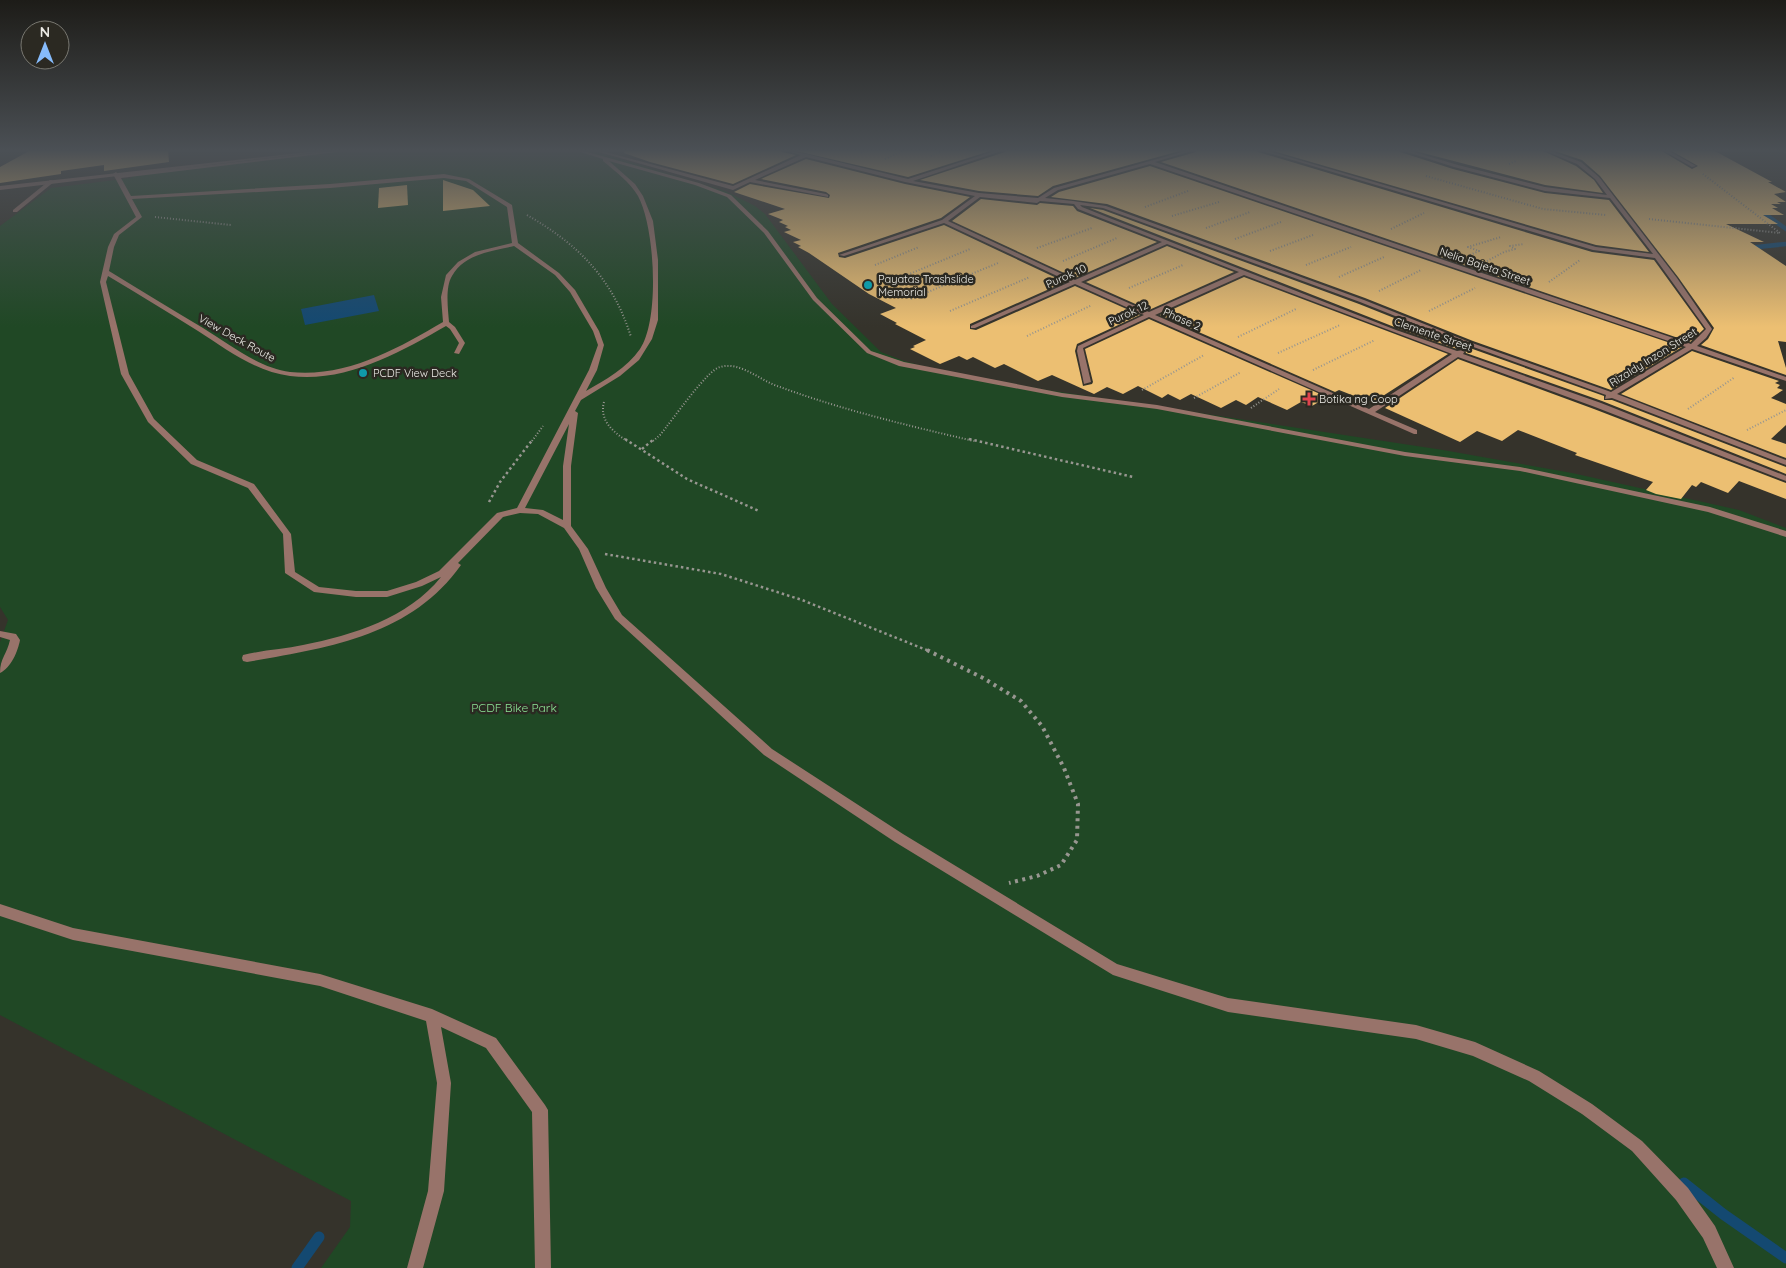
<svg xmlns="http://www.w3.org/2000/svg" width="1786" height="1268" viewBox="0 0 1786 1268" font-family="Quicksand,sans-serif">
	<style>
		.green { fill: #204825 }
		.water { fill: #144971 }
		.lines { fill: none; stroke-linecap: round; stroke-linejoin: round }
		.stream-far1 { stroke: #144971; stroke-width: 4.5 }
		.stream { stroke: #144971; stroke-width: 11 }
		.building { fill: #ecbf72 }
		.path-far2 { stroke: #979690; stroke-width: 2; stroke-dasharray: 1 2; stroke-linecap: butt }
		.path-far1 { stroke: #979690; stroke-width: 2.5; stroke-dasharray: 2.5 3; stroke-linecap: butt }
		.path { stroke: #979690; stroke-width: 4; stroke-dasharray: 3 4.5; stroke-linecap: butt }
		.lane { fill: #98736a; fill-rule: evenodd }
		.street { fill: #98736a; fill-rule: evenodd }
		.culture-dot { fill: #0f9aa8; stroke: #2b2922; stroke-width: 2 }
		.health-dot { fill: #e0444e; stroke: #2b2922; stroke-width: 2 }
		.labels { text-anchor: middle; stroke-width: 5; stroke-linejoin: round; paint-order: stroke }
		.far-street-label { font-size: 11px; fill: #ecebe6; stroke: #2b2922 }
		.far-poi-label { font-size: 11px; fill: #ecebe6; stroke: #2b2922; text-anchor: start }
		.park-label { font-size: 12px; fill: #8ce495; stroke: #2b2922 }
	</style>
	<rect width="100%" height="100%" fill="#35332b"/>
	<polygon class="green" points="343,150 590,150 725,191 755,206 765,214 832,304 881,352 904,361 934,369 1047,390 1443,450 1572,473 1739,510 1786,528 1786,1268 321,1268 350,1227 351,1201 0,1015 0,642 8,620 0,607 0,226 51,188 131,178 133,174"/>
	<polygon class="water" points="374,295 379,311 305,325 301,309"/>
	<g class="lines">
		<g class="stream-far1">
			<polyline points="1758,209 1786,229"/>
			<polyline points="1748,248 1786,244"/>
		</g>
		<g class="stream">
			<polyline points="1684,1183 1723,1214 1786,1258"/>
			<polyline points="297,1268 319,1237"/>
		</g>
	</g>
	<g class="building">
		<polygon points="31,150 168,150 169,162 104,171 104,165 61,171 61,174 0,183 0,167"/>
		<polygon points="625,150 781,150 782,152 796,155 733,184 650,162 624,153"/>
		<polygon points="792,150 993,150 908,177"/>
		<polygon points="1006,150 1183,150 1053,186 1038,196 979,191 920,180 1005,152"/>
		<polygon points="1197,150 1257,150 1258,152 1592,252 1654,260 1704,329 1690,342 1161,162 1196,152"/>
		<polygon points="1270,150 1399,150 1400,152 1453,169 1545,193 1609,200 1649,252 1596,245"/>
		<polygon points="1412,150 1541,150 1576,166 1594,180 1603,193 1545,185"/>
		<polygon points="1552,150 1660,150 1692,169 1698,166 1670,150 1713,150 1772,182 1768,182 1786,192 1774,194 1786,202 1777,202 1781,204 1771,204 1778,208 1772,208 1784,215 1763,215 1778,224 1726,224 1764,242 1750,242 1786,266 1786,342 1778,341 1786,368 1786,375 1701,345 1708,339 1714,328 1678,277 1600,176 1582,160"/>
		<polygon points="806,159 905,184 970,197 941,218 838,253 839,257 845,258 944,225 1065,282 970,324 970,329 976,330 1075,286 1140,315 1077,344 1075,351 1083,386 1092,384 1093,382 1085,349 1149,319 1327,397 1312,406 1301,402 1287,410 1258,397 1246,405 1236,400 1221,408 1191,394 1180,400 1168,394 1162,398 1138,386 1123,394 1107,387 1094,394 1052,375 1038,381 1004,364 995,368 973,357 967,360 959,356 940,364 910,349 915,347 913,346 926,340 895,324 897,323 880,314 896,308 869,294 809,253 798,247 801,246 793,242 801,240 784,232 791,230 785,227 788,226 779,222 783,220 768,214 785,209 734,192 750,184 829,198 830,195 826,192 761,179"/>
		<polygon points="1150,166 1682,347 1611,390 1473,341 1365,298 1107,204 1051,197 1059,192"/>
		<polygon points="443,180 473,190 490,206 443,211"/>
		<polygon points="407,185 408,205 378,208 379,188"/>
		<polygon points="981,199 1037,205 1040,203 1073,206 1077,211 1157,242 1075,278 952,221"/>
		<polygon points="1090,208 1103,210 1359,304 1467,347 1604,396 1604,400 1612,400 1786,467 1786,474 1602,401 1466,353 1465,349 1457,349 1397,328"/>
		<polygon points="1167,246 1234,272 1149,310 1086,282"/>
		<polygon points="1244,277 1448,354 1372,403 1339,390 1335,392 1160,315"/>
		<polygon points="1692,351 1779,381 1775,383 1780,385 1777,388 1783,390 1771,398 1786,404 1786,425 1771,439 1786,444 1786,458 1621,394"/>
		<polygon points="1458,359 1594,409 1786,483 1786,499 1739,481 1728,493 1701,482 1696,487 1692,485 1681,499 1656,494 1646,490 1653,482 1575,455 1577,453 1518,430 1502,441 1477,431 1460,442 1385,408"/>
	</g>
	<g class="lines">
		<g class="path-far2">
			<polyline points="861,153 870,150"/>
			<polyline points="1468,154 1479,150"/>
			<polyline points="931,156 944,150"/>
			<polyline points="885,159 905,150"/>
			<polyline points="1509,164 1516,161"/>
			<polyline points="1426,176 1543,209 1606,215"/>
			<polyline points="1145,207 1188,191"/>
			<path d="M527 215C579 245 613 279 631 337"/>
			<polyline points="1172,216 1219,202"/>
			<polyline points="155,217 231,225"/>
			<polyline points="1649,219 1780,233 1703,174"/>
			<polyline points="1206,228 1250,212"/>
			<polyline points="1391,229 1424,213"/>
			<polyline points="1235,239 1281,222"/>
			<polyline points="1037,248 1092,228"/>
			<polyline points="1270,251 1313,235"/>
			<polyline points="1470,255 1479,251 1468,247 1501,237"/>
			<polyline points="1063,261 1117,238"/>
			<polyline points="1487,261 1504,252 1515,249 1510,246 1524,244"/>
			<polyline points="875,265 919,247"/>
			<polyline points="1306,265 1351,247"/>
			<polyline points="902,277 970,249"/>
			<polyline points="1339,277 1384,257"/>
			<polyline points="1549,282 1580,260"/>
			<polyline points="1129,288 1183,265"/>
			<polyline points="1379,291 1421,270"/>
			<polyline points="911,299 998,263"/>
			<polyline points="950,311 1030,277"/>
			<polyline points="1429,311 1475,288"/>
			<polyline points="1027,336 1092,305"/>
			<polyline points="1238,337 1296,309"/>
			<polyline points="1278,353 1340,325"/>
			<polyline points="1313,370 1375,340"/>
			<polyline points="1142,390 1204,355"/>
			<polyline points="1194,398 1241,372"/>
			<path d="M604 402C599 420 613 432 627 441"/>
			<polyline points="1251,408 1279,389"/>
			<polyline points="1688,409 1735,377"/>
			<polyline points="1747,430 1786,410"/>
			<polyline points="532,441 543,426"/>
			<path d="M653 441 660 435C671 422 707 370 720 367 741 361 760 381 780 387 843 410 909 426 974 441"/>
		</g>
		<g class="path-far1">
			<polyline points="625,439 687,479 759,511"/>
			<polyline points="969,439 1133,477"/>
			<polyline points="642,449 654,439"/>
			<polyline points="489,502 500,482 533,439"/>
			<polyline points="605,554 721,574 802,600 929,651"/>
		</g>
		<polyline class="path" points="927,650 983,678 1021,701 1042,726 1064,768 1078,804 1077,840 1061,865 1037,876 1009,883"/>
		<g class="lane">
			<path d="M342 150H353L121 178 131 196 330 184 444 174 469 179 512 205 518 243 559 273 575 290 599 331 604 345 597 370 586 391C605 380 627 368 640 349 660 320 655 227 638 196 630 182 616 172 603 161V159L574 150H580L699 183 731 195 768 231 817 298 871 351 904 362 1062 393 1157 405 1405 452 1520 467 1710 507 1786 531V537L1708 512 1520 471 1405 456 1157 409 1062 397 899 366 867 353 813 300 764 233 727 197 695 185 609 161 635 184 643 196 653 221 658 260V320L652 339 639 360 620 376 581 400 575 411 578 413 571 466V526L588 549 606 588 622 615 772 749 903 834 1117 964 1228 998 1416 1025 1475 1042 1539 1071 1592 1104 1642 1141 1688 1188 1715 1226 1734 1268H1717L1703 1238 1676 1200 1632 1151 1582 1114 1529 1081 1473 1056 1416 1039 1228 1012 1113 975 895 842 764 755 615 619 596 588 579 549 564 528 538 514 520 513 503 517 458 563 461 565C411 636 327 648 247 662L243 661 242 658 243 655C263 650 284 649 303 645 353 635 408 618 441 577L422 586 387 597H356L314 592 285 573 283 534 248 488 191 464 148 422 121 374 100 282 108 247 114 234 136 217 113 174 116 172 119 175ZM444 178 466 181 507 207 512 243 475 252 458 262 446 275 441 297 443 322C397 349 346 378 290 372 259 368 229 344 203 328 171 309 140 290 109 271L114 247 119 235 142 217 132 199 330 188ZM514 246 555 275 570 292 593 331 598 345 589 370 517 508 497 513 439 571 416 582 387 591H356L319 587 295 572 291 534 254 484 197 460 154 419 129 374 106 282 108 276C138 294 168 312 198 331 226 349 256 372 290 376 346 383 399 353 446 326L450 329 459 343 454 353 459 354 465 343 455 327 449 322C448 309 445 287 452 276 464 254 492 251 514 246ZM569 424 563 466V520L543 510 525 508Z"/>
			<polygon points="50,180 55,181 17,212 13,212 13,210"/>
			<path d="M0 631 16 634 20 640C18 651 11 668 0 673 0 658 7 654 10 640L0 637Z"/>
			<polygon points="0,904 73,928 320,974 432,1009 496,1038 545,1105 548,1110 551,1268 535,1268 532,1112 486,1048 441,1027 451,1083 444,1191 423,1268 407,1268 428,1191 437,1083 426,1021 320,986 73,940 0,916"/>
		</g>
		<g class="street">
			<polygon points="326,150 337,150 0,190 0,186"/>
			<path d="M592 150H598L733 186 801 155 783 150 806 154 908 179 998 150H1004L913 181 979 193 1038 198 1054 188 1189 150H1195L1155 162 1691 344 1706 329 1655 258 1593 250 1259 150H1265L1596 247 1653 254 1610 198 1545 191 1454 167 1401 150H1407L1458 165 1545 187 1607 195 1595 179 1577 164 1543 150H1548L1581 162 1599 177 1677 278 1712 329 1706 338 1697 346 1786 377V381L1692 349 1617 394 1786 460V465L1612 398 1605 399 1606 395 1468 345 1360 302 1103 208 1080 205 1082 207 1112 219 1396 330 1457 351 1464 350 1465 351 1463 354 1601 403 1786 476V481L1595 407 1458 357 1375 412 1417 430V434H1414L1149 317 1083 348 1091 382 1084 384 1077 351 1078 346 1144 315 1075 284 975 328H971V326L1070 282 944 223 844 256 839 255 942 220 975 196 905 182 806 157 755 180 826 194 828 195V197L750 182 733 190ZM1150 164 1686 347 1611 392 1472 343 1364 300 1106 206 1073 201 1045 198 1058 190ZM980 197 1037 203 1040 201 1074 204 1078 209 1162 242 1075 280 948 221ZM1167 244 1239 272 1149 312 1081 282ZM1244 275 1452 354 1369 409 1155 315Z"/>
			<polygon points="1662,150 1667,150 1696,166 1692,167"/>
			<polygon points="1779,150 1786,150 1786,153"/>
		</g>
	</g>
	<linearGradient id="sky" x2="0" y2="1"><stop stop-color="#1d1c18"/><stop offset="0.46" stop-color="#4b5055"/><stop offset="1" stop-color="#4b5055" stop-opacity="0"/></linearGradient>
	<rect width="1786" height="327" fill="url(#sky)"/>
	<g class="culture-dot">
		<circle cx="868" cy="285" r="5"/>
		<circle cx="363" cy="373" r="5"/>
	</g>
	<path class="health-dot" d="M1306.5 391.5h5v5h5v5h-5v5h-5v-5h-5v-5h5z"/>
	<g class="labels">
		<g class="far-street-label">
			<text transform="translate(1485 266) rotate(19)" y="4">Nelia Bajeta Street</text>
			<text transform="translate(1066 276) rotate(-24)" y="4">Purok 10</text>
			<text transform="translate(1128 313) rotate(-25)" y="4">Purok 12</text>
			<text transform="translate(1182 319) rotate(24)" y="4">Phase 2</text>
			<text transform="translate(1433 334) rotate(19)" y="4">Clemente Street</text>
			<text transform="translate(237 338) rotate(29)" y="4">View Deck Route</text>
			<text transform="translate(1653 357) rotate(-32)" y="4">Rizaldy Inzon Street</text>
		</g>
		<g class="far-poi-label">
			<text x="878" y="283">Payatas Trashslide<tspan x="878" dy="13">Memorial</tspan></text>
			<text x="373" y="377">PCDF View Deck</text>
			<text x="1319" y="403">Botika ng Coop</text>
		</g>
		<g class="park-label">
			<text x="514" y="712">PCDF Bike Park</text>
		</g>
	</g>
	<g transform="translate(45 45)"><circle r="24" fill="#2b2922" stroke="#787770"/>
	<path d="M0-4L9 19L0 12L-9 19Z" fill="#86bbfb"/>
	<text y="-8" font-size="14" font-weight="bold" text-anchor="middle" fill="#ecebe6">N</text>
	</g>
</svg>
